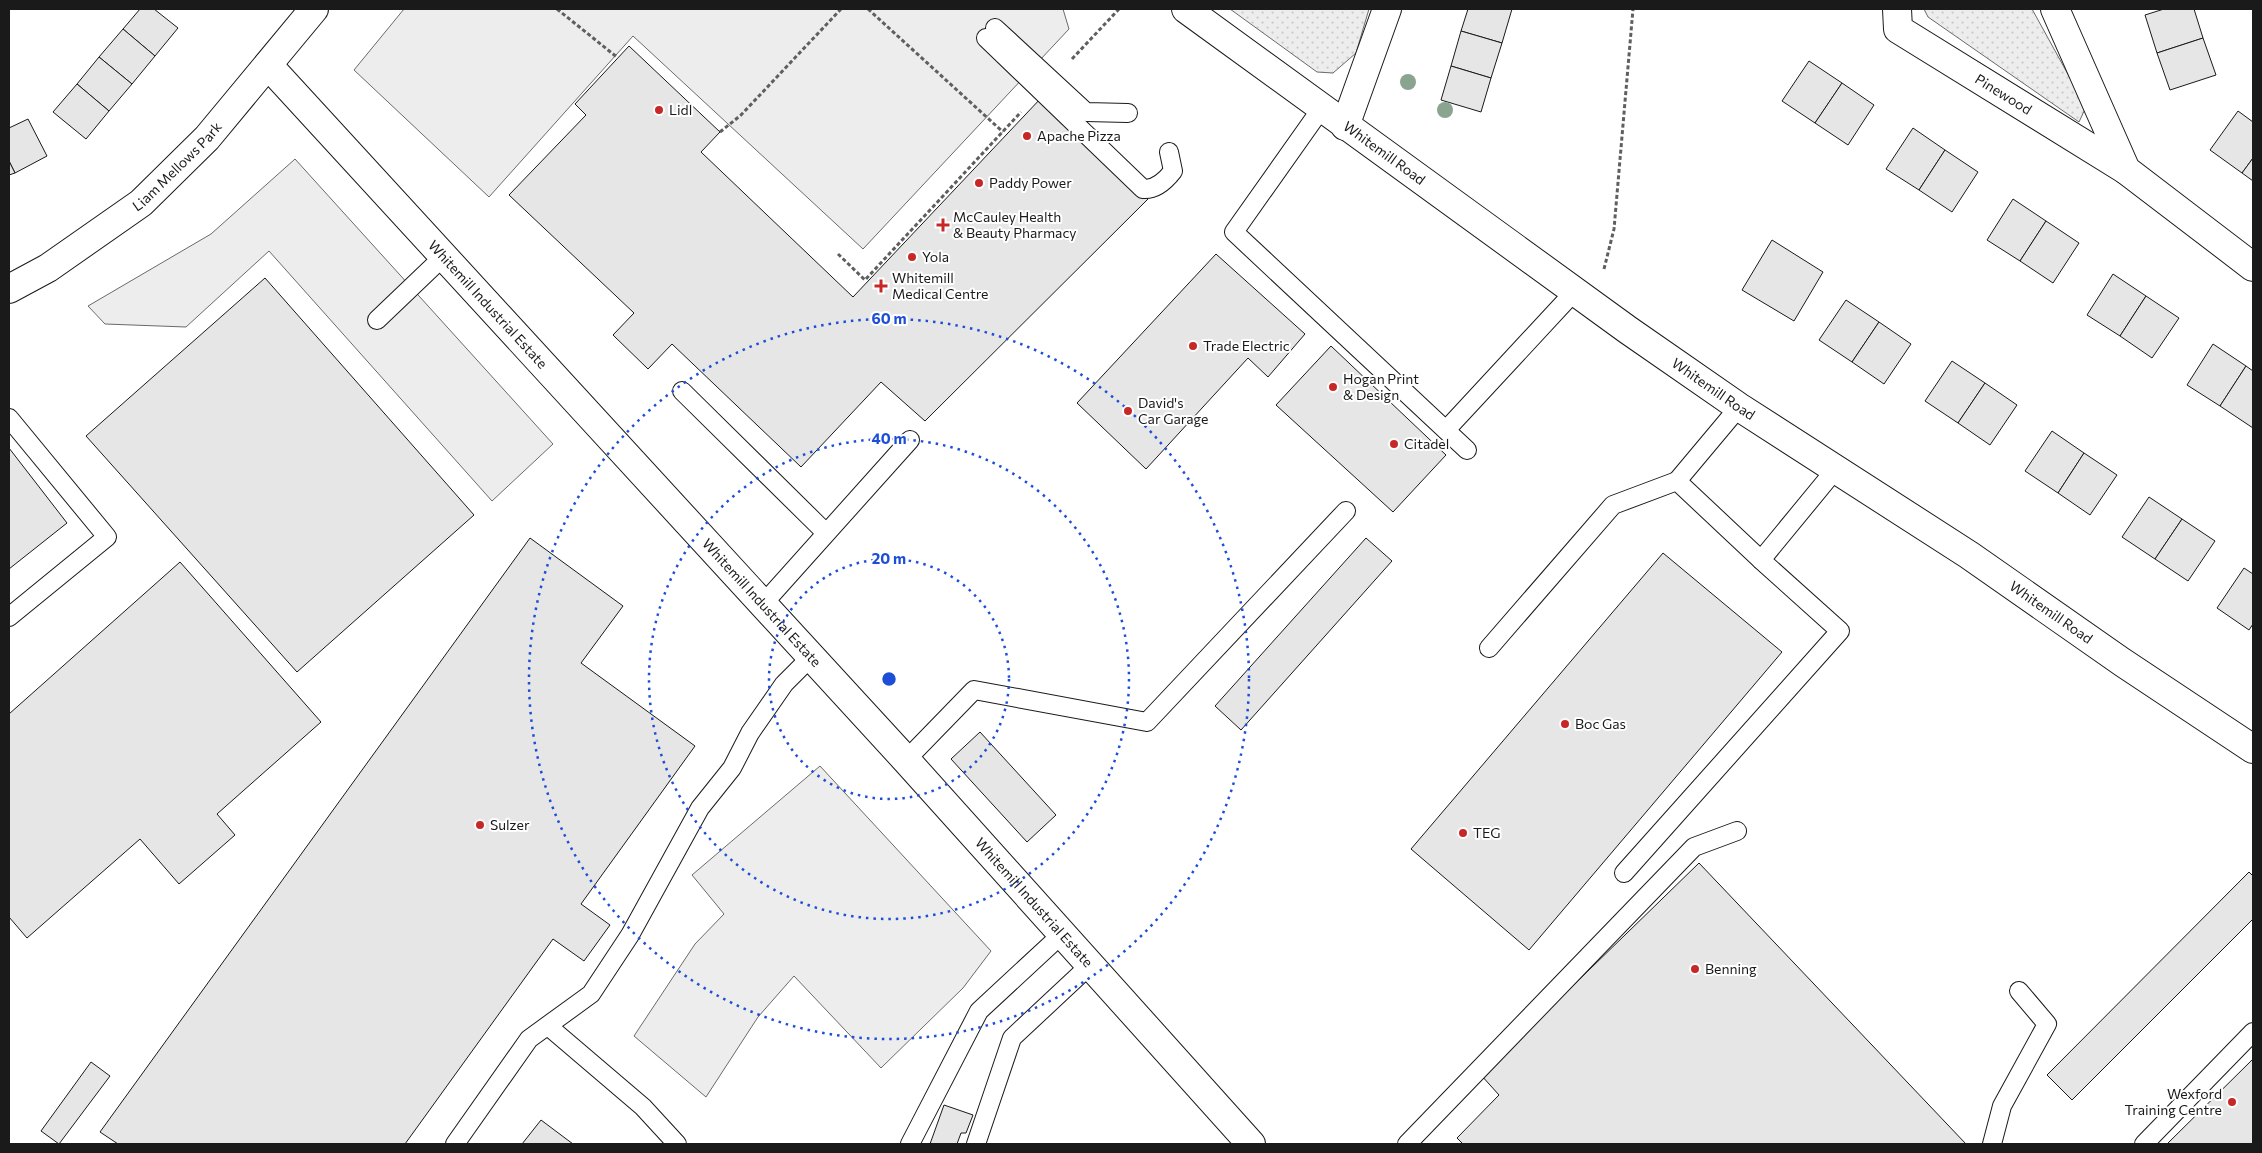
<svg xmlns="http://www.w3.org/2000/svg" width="2262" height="1153" viewBox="0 0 2262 1153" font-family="Commissioner,sans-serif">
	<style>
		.grass { fill: url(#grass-dots); stroke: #6a6a6a }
		.built { fill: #ededed; stroke: #6a6a6a }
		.building { fill: #e6e6e6; stroke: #1a1a1a }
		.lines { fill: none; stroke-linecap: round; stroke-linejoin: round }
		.service-casing { stroke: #1a1a1a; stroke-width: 20 }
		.minor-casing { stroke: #1a1a1a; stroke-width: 30 }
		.tertiary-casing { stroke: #1a1a1a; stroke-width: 30 }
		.path { stroke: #5f5f5f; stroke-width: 3; stroke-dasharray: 4 2.5; stroke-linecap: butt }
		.service { stroke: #fff; stroke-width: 18 }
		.minor { stroke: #fff; stroke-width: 28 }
		.tertiary { stroke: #fff; stroke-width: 28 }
		.tree { fill: #8aa48f }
		.ring { fill: none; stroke: #1d4ed8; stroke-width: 2.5; stroke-dasharray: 2.5 5 }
		.poi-dot { fill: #c62828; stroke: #fff; stroke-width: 2 }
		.labels { text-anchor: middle; stroke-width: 4; stroke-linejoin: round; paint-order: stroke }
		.street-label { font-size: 14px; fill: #1a1a1a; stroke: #fff }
		.poi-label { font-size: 14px; fill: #1a1a1a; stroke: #fff; text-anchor: start }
		.centre { fill: #1d4ed8; stroke: #fff; stroke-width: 2.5 }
		.ring-label { font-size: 15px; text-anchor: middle; font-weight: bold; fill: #1d4ed8; stroke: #fff; stroke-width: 4; stroke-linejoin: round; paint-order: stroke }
	</style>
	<defs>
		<pattern id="grass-dots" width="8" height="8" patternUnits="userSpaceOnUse" patternTransform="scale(1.25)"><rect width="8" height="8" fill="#ededed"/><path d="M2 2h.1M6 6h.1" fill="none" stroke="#cbcbcb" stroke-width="1.8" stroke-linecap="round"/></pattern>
	</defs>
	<rect width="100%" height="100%" fill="#fff"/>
	<g class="grass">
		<polygon points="1230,9 1369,9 1356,53 1333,73 1317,72"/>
		<polygon points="1924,9 2032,9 2086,107 2079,122 1928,17"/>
	</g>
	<g class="built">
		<polygon points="404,9 1063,9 1069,29 863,249 633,36 489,197 354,70"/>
		<polygon points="295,159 553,444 492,501 269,251 186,327 105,324 88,306 211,234"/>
		<polygon points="820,766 991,951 963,988 881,1068 794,976 758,1017 706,1097 634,1036 695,944 724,914 692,875"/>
	</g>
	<g class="building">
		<polygon points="140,9 154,9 178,28 155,56 123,29"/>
		<polygon points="1468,9 1512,9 1502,43 1461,31"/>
		<polygon points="2164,9 2194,9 2203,38 2157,53 2145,15"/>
		<polygon points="123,29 155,56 132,84 99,57"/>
		<polygon points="1461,31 1502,43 1491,78 1451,66"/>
		<polygon points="2203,38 2216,75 2170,90 2157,53"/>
		<polygon points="629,46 720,132 701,152 853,297 1042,97 1148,199 925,421 881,382 801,467 672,344 648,369 613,335 634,313 509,195 586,115 575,104"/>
		<polygon points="99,57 132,84 109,111 77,84"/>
		<polygon points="1809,61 1842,83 1815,123 1782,101"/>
		<polygon points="1451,66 1491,78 1481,112 1441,100"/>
		<polygon points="1842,83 1874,105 1848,145 1815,123"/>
		<polygon points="77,84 109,111 86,139 53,112"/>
		<polygon points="2238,111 2253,122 2253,158 2242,173 2210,150"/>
		<polygon points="28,119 47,156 15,173 9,161 9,128"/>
		<polygon points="1913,128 1945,150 1919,190 1886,169"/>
		<polygon points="1945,150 1978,172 1952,212 1919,190"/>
		<polygon points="2253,158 2253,181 2242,173"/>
		<polygon points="9,161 15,173 9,175"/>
		<polygon points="2013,199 2046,221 2020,261 1987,240"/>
		<polygon points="2046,221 2079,243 2053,283 2020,261"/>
		<polygon points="1772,240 1823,272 1794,321 1742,290"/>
		<polygon points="1216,254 1305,334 1268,377 1248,358 1146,469 1077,403"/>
		<polygon points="2113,274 2146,296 2120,336 2087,315"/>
		<polygon points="265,278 474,515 297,672 86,436"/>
		<polygon points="2146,296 2179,318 2152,358 2120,336"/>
		<polygon points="1846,300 1879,322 1852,362 1819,340"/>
		<polygon points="1879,322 1911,344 1884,384 1852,362"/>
		<polygon points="2213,344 2246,366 2220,406 2187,385"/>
		<polygon points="1331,346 1446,455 1393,512 1276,405"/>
		<polygon points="1952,361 1985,383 1958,423 1925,401"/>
		<polygon points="2246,366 2253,371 2253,428 2220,406"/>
		<polygon points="1985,383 2017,405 1990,445 1958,423"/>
		<polygon points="2052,431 2084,453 2058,493 2025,471"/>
		<polygon points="9,448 67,523 9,569"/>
		<polygon points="2084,453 2117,475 2090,515 2058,493"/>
		<polygon points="2149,497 2182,519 2155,559 2122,537"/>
		<polygon points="2182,519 2215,541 2188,581 2155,559"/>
		<polygon points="530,538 623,606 581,663 695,746 581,904 610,925 584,961 553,939 405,1144 118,1144 100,1132"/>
		<polygon points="1366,538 1392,561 1241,730 1215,706"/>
		<polygon points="1663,553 1782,652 1529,950 1411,849"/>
		<polygon points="180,562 321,722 217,814 235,835 179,884 140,839 27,938 9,917 9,714"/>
		<polygon points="2244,568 2253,574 2253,624 2249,630 2217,608"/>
		<polygon points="980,732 1056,815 1027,842 951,759"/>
		<polygon points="1699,863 1966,1144 1463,1144 1457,1138 1499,1095 1481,1075"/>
		<polygon points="2249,872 2253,876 2253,919 2072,1100 2047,1075"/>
		<polygon points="2253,1059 2253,1144 2167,1144"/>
		<polygon points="91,1062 110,1076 59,1144 41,1131"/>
		<polygon points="944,1105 973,1115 966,1133 961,1133 957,1144 930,1144"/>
		<polygon points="541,1120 573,1144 522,1144"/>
	</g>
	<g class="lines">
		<defs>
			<g id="service">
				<polyline points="995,28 1086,112 1128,113"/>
				<path d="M986 38 1143 189C1155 190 1166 180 1173 171L1169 152"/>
				<polyline points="1321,109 1234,232 1467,450"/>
				<polyline points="377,320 444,256"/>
				<polyline points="682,391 826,533"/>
				<polyline points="9,418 107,537 9,617"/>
				<polyline points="1446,430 1574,292"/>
				<polyline points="1677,481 1739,407"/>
				<polyline points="763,604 910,440"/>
				<polyline points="1489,648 1613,505 1677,481 1761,560"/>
				<polyline points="906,760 974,690 1147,722 1346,511"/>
				<polyline points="1624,873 1840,631 1761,560 1835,470"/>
				<polyline points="548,1026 643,1107 677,1144"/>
				<polyline points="455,1144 529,1039 591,994 630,935 700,808 732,768 750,733 784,684 811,657"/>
				<polyline points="910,1144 979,1011 1061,935"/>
				<polyline points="976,1144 1012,1038 1089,966"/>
				<polyline points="1407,1144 1694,847 1737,831"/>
				<polyline points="1992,1144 2002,1106 2047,1024 2019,991"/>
				<polyline points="2144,1144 2253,1032"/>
			</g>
			<g id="minor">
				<path id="s1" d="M1897 9 1898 29 2126 170"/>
				<polyline points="2055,9 2126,170 2253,267"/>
				<path id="s2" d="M268 65 906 760 1251 1144"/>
				<polyline points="1345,126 1387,9"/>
			</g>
			<g id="tertiary">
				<path id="s3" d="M1186 9 1628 330 1739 407 1969 555 2122 662 2253 749"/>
				<path id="s4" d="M9 289 48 268 141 203 207 138 314 9"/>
			</g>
		</defs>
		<use href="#service" class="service-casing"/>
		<use href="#minor" class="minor-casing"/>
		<use href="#tertiary" class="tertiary-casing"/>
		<g class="path">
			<polyline points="557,9 618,58"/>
			<polyline points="868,9 1003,132"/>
			<polyline points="1072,59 1119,9"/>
			<polyline points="720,132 741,115 841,9"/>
			<polyline points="838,254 865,280 1021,112"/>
			<polyline points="1604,269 1614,229 1633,9"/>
		</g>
		<use href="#service" class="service"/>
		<use href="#minor" class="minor"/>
		<use href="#tertiary" class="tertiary"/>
	</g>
	<g class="tree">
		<circle cx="1408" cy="82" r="8"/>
		<circle cx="1445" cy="110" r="8"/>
	</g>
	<g class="ring">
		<circle cx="889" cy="679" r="120"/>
		<circle cx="889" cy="679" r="240"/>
		<circle cx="889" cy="679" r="360"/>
	</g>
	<g class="poi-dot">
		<circle cx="659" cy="110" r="5"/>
		<circle cx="1027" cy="136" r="5"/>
		<circle cx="979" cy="183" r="5"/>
		<path d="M940.5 217.5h5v5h5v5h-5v5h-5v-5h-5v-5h5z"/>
		<circle cx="912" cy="257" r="5"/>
		<path d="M878.5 278.5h5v5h5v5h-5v5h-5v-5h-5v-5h5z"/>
		<circle cx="1193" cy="346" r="5"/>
		<circle cx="1333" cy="387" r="5"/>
		<circle cx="1128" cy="411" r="5"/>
		<circle cx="1394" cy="444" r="5"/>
		<circle cx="1565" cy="724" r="5"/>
		<circle cx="480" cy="825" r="5"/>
		<circle cx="1463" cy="833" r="5"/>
		<circle cx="1695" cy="969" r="5"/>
		<circle cx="2232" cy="1102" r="5"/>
	</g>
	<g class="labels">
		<g class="street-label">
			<text dy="5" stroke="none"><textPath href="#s1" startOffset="144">Pinewood</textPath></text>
			<text dy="5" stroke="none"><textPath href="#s3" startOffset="245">Whitemill Road</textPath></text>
			<text dy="5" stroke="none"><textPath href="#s4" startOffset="209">Liam Mellows Park</textPath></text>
			<text dy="5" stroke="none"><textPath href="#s2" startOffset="325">Whitemill Industrial Estate</textPath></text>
			<text dy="5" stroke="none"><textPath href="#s3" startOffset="650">Whitemill Road</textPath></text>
			<text dy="5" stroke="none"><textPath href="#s2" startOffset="730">Whitemill Industrial Estate</textPath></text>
			<text dy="5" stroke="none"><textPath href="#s3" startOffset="1055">Whitemill Road</textPath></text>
			<text dy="5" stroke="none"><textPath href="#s2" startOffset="1135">Whitemill Industrial Estate</textPath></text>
		</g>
		<g class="poi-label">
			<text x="669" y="115">Lidl</text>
			<text x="1037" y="141">Apache Pizza</text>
			<text x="989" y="188">Paddy Power</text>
			<text x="953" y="222">McCauley Health<tspan x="953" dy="16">&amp; Beauty Pharmacy</tspan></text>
			<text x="922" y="262">Yola</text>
			<text x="892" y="283">Whitemill<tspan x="892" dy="16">Medical Centre</tspan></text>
			<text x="1203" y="351">Trade Electric</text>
			<text x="1343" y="384">Hogan Print<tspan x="1343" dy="16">&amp; Design</tspan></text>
			<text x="1138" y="408">David's<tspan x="1138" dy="16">Car Garage</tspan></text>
			<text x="1404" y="449">Citadel</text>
			<text x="1575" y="729">Boc Gas</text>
			<text x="490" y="830">Sulzer</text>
			<text x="1473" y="838">TEG</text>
			<text x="1705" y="974">Benning</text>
			<text x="2222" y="1099" text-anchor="end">Wexford<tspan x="2222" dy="16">Training Centre</tspan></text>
		</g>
	</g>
	<circle cx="889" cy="679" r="8" class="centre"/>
	<g class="ring-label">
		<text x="889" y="324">60 m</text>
		<text x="889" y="444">40 m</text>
		<text x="889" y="564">20 m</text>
	</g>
	<rect width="2262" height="1153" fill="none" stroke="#1a1a1a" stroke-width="20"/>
</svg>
